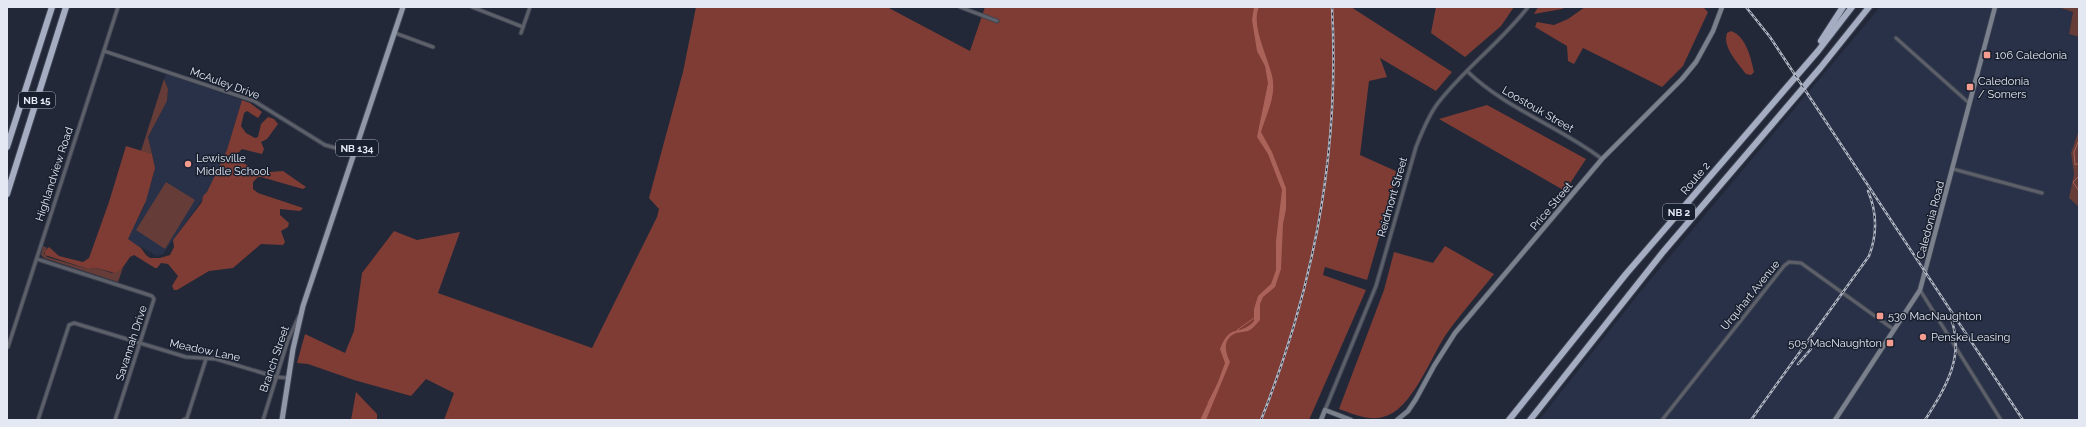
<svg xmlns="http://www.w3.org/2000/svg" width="2086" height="427" viewBox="0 0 2086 427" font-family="Raleway,sans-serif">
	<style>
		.built { fill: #283147 }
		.green { fill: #653c37 }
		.forest { fill: #7e3c34 }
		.water { fill: #aa6259 }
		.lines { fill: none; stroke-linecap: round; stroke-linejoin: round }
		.stream { stroke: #aa6259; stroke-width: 1 }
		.street-casing { stroke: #3d4352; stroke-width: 5 }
		.secondary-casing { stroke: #3d4352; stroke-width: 6 }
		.primary-casing { stroke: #3d4352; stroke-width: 7 }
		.highway-casing { stroke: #3d4352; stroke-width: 8 }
		.street { stroke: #5d6069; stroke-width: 3 }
		.secondary { stroke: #7a808c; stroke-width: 4.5 }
		.primary { stroke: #9098a8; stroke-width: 5 }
		.highway { stroke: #a4adc1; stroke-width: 6 }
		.rail-casing { stroke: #afb4c1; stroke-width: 2.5 }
		.rail { stroke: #181f2e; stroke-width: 1; stroke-dasharray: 3; stroke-linecap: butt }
		.poi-dot { fill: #f59c90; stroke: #181f2e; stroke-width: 1.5 }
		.labels { text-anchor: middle; stroke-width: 3; stroke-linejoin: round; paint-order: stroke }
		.shield { fill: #181f2e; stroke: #a6acb8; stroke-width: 1 }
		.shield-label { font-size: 10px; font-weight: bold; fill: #e3e8f3 }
		.poi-label { font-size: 11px; fill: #e3e8f3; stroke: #181f2e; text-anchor: start }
		.street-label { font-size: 11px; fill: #e3e8f3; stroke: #181f2e }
	</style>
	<rect width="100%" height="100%" fill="#222838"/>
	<g class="built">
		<polygon points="1880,7 2058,7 2073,12 2069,34 2079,37 2079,420 1539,420 1640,292"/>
		<polygon points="166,74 242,100 227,150 209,190 163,254 157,256 128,240 128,237 144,207 154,172 154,163 148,137 167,101 168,89 164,79"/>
	</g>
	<g class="green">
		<polygon points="2058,7 2079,7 2079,37 2069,34 2073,12"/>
		<polygon points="164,79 168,89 167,101 148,137 152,154 141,151"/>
		<polygon points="2079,130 2079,207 2069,198 2074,174 2071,153"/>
		<polygon points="166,182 195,200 165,249 136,230"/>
		<polygon points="43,246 47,248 44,253 47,257 88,269 96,268 112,273 121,270 123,268 118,282 44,258 41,255"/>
	</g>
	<g class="forest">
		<polygon points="696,7 887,7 970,51 985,7 1351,7 1452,72 1436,91 1380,58 1387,77 1369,81 1360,155 1398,172 1367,280 1325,267 1323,275 1366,290 1309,420 444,420 454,393 426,379 411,396 354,380 308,364 297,363 305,334 345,353 354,331 362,273 394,231 417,240 460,232 438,293 592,348 657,217 659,209 649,198 683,72"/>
		<polygon points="1436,7 1514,7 1501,26 1465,57 1431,33"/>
		<polygon points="1538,7 1565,7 1562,9 1534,14"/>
		<polygon points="1585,7 1703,7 1708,12 1683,66 1662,87 1583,48 1574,64 1568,61 1567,46 1535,27 1537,22 1554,25 1568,19"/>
		<path d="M1731 31C1746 36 1751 58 1754 72L1751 75 1746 74C1738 63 1722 47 1727 33Z"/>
		<polygon points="242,100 250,103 262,112 258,118 247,111 244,113 241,126 246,133 255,138 258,137 261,124 268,117 274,119 278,124 267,139 261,142 264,149 262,154 242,149 238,153 239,160 253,169 270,172 283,171 306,187 303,189 261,177 258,177 253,182 253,189 258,193 303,208 300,211 280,209 280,215 289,223 288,227 281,231 285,242 283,245 261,244 233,268 209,271 177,290 174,290 172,286 178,276 168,264 161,263 157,268 155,268 134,255 130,257 121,270 115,273 96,268 88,269 45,255 45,251 49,247 59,256 83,262 89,258 109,202 126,146 152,154 155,168 146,201 128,239 141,248 146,255 150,258 160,258 170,255 174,247 173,240 202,202 203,196 207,192 227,150"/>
		<polygon points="1487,105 1586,159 1565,191 1439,119"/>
		<path d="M1445 246 1494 274C1478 295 1459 315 1445 336 1430 359 1411 411 1383 417 1368 421 1353 414 1339 409L1384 290 1394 252 1433 263Z"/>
		<polygon points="356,392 377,414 377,420 351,420"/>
	</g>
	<path class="water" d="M1254 7H1259C1250 26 1270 60 1273 81 1275 99 1266 115 1261 132L1272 152 1286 188V209L1283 224 1281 269 1275 287 1263 297 1260 304V320C1256 324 1253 329 1248 331 1245 332 1240 332 1236 333 1222 339 1225 352 1230 362L1206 420H1200L1218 382 1225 363 1220 349C1230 322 1240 337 1254 321V309L1258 296 1271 284 1276 270V241L1282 190 1268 154 1257 137 1268 83 1265 66 1257 51 1252 20Z"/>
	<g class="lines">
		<g class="stream">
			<polyline points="2079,140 2074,152 2075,165 2079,163"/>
			<polyline points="2079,176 2073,182 2079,191"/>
			<polyline points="1278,231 1280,217"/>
			<polyline points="1237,330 1254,318"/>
			<polyline points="1208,403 1215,390"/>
		</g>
		<defs>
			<g id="street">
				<polyline points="472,7 523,27"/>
				<polyline points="960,7 997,21"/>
				<polyline points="395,33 433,47"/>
				<polyline points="521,33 530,7"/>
				<polyline points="1896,38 1969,103"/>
				<polyline points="104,51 254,101 325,145 354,153"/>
				<path d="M1467 71C1506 109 1559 126 1602 159"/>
				<polyline points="1953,169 2042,193"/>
				<polyline points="37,259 143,293 152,296 154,299 115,420"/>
				<polyline points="1920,290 2001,420"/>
				<polyline points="8,347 118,7"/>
				<path d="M1325 410 1376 286 1416 147C1422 132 1428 116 1438 103 1465 68 1501 42 1528 7"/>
				<polyline points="38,420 69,325 74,323 186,357 216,359 276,377 289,378"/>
				<polyline points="183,420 187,418 206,359"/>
				<polyline points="263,420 288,340 299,316"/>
				<polyline points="1662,420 1784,266 1789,262 1801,263 1893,329"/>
			</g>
			<g id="secondary">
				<polyline points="1321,420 1325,410 1351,420"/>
				<polyline points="1397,420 1408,411 1416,399 1434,366 1455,333 1602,159 1682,79 1696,62 1713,31 1722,7"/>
				<polyline points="1835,420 1920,290 1995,7"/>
			</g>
			<polyline id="primary" points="282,420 293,349 303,306 403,7"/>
			<g id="highway">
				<polyline points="1821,41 1843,7"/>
				<polyline points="7,147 52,7"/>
				<polyline points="7,194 66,7"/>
				<polyline points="1509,420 1626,274 1818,51 1852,7"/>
				<polyline points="1530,420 1663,252 1821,67 1869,7"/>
			</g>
		</defs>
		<use href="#street" class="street-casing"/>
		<use href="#secondary" class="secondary-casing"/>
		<use href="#primary" class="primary-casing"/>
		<use href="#highway" class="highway-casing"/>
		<use href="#street" class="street"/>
		<use href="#secondary" class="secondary"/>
		<use href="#primary" class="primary"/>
		<use href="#highway" class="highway"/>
		<defs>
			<g id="rail">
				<polyline points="1746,7 1770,37 2023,420"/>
				<polyline points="1798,364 1811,349"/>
				<path d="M1261 420C1314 288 1340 149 1332 7"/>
				<path d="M1751 420 1869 256C1877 235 1877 212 1868 191"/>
				<path d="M1925 420C1946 387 1966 355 1950 316"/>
			</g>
		</defs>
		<use href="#rail" class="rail-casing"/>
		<use href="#rail" class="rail"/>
	</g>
	<g class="poi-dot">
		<rect x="1983" y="51" width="8" height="8" rx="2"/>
		<rect x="1966" y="83" width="8" height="8" rx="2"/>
		<circle cx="188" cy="164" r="4"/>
		<rect x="1876" y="312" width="8" height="8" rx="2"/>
		<circle cx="1923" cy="337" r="4"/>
		<rect x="1886" y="339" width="8" height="8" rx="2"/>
	</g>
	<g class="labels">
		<g class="shield">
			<rect x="19" y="92" width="36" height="16" rx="3"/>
			<rect x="336" y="140" width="42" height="16" rx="3"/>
			<rect x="1663" y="204" width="32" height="16" rx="3"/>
		</g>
		<g class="shield-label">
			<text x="37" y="104">NB 15</text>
			<text x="357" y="152">NB 134</text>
			<text x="1679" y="216">NB 2</text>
		</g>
		<g class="poi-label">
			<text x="1995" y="59">106 Caledonia</text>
			<text x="1978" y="85">Caledonia<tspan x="1978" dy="13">/ Somers</tspan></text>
			<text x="196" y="162">Lewisville<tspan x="196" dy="13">Middle School</tspan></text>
			<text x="1888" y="320">530 MacNaughton</text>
			<text x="1931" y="341">Penske Leasing</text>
			<text x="1882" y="347" text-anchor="end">505 MacNaughton</text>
		</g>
		<g class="street-label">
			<text transform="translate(225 83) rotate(20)" y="4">McAuley Drive</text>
			<text transform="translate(1538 109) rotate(30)" y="4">Loostouk Street</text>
			<text transform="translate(54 174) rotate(-72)" y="4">Highlandview Road</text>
			<text transform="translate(1695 178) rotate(-50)" y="4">Route 2</text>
			<text transform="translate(1392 197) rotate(-74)" y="4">Reidmont Street</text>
			<text transform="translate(1551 206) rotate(-50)" y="4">Price Street</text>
			<text transform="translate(1930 220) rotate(-75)" y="4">Caledonia Road</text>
			<text transform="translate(1750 295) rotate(-51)" y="4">Urquhart Avenue</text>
			<text transform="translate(131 343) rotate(-72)" y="4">Savannah Drive</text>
			<text transform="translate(205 350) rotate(12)" y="4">Meadow Lane</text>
			<text transform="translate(274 359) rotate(-71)" y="4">Branch Street</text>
		</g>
	</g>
	<rect width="2086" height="427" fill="none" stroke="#e3e8f3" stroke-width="16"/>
</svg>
